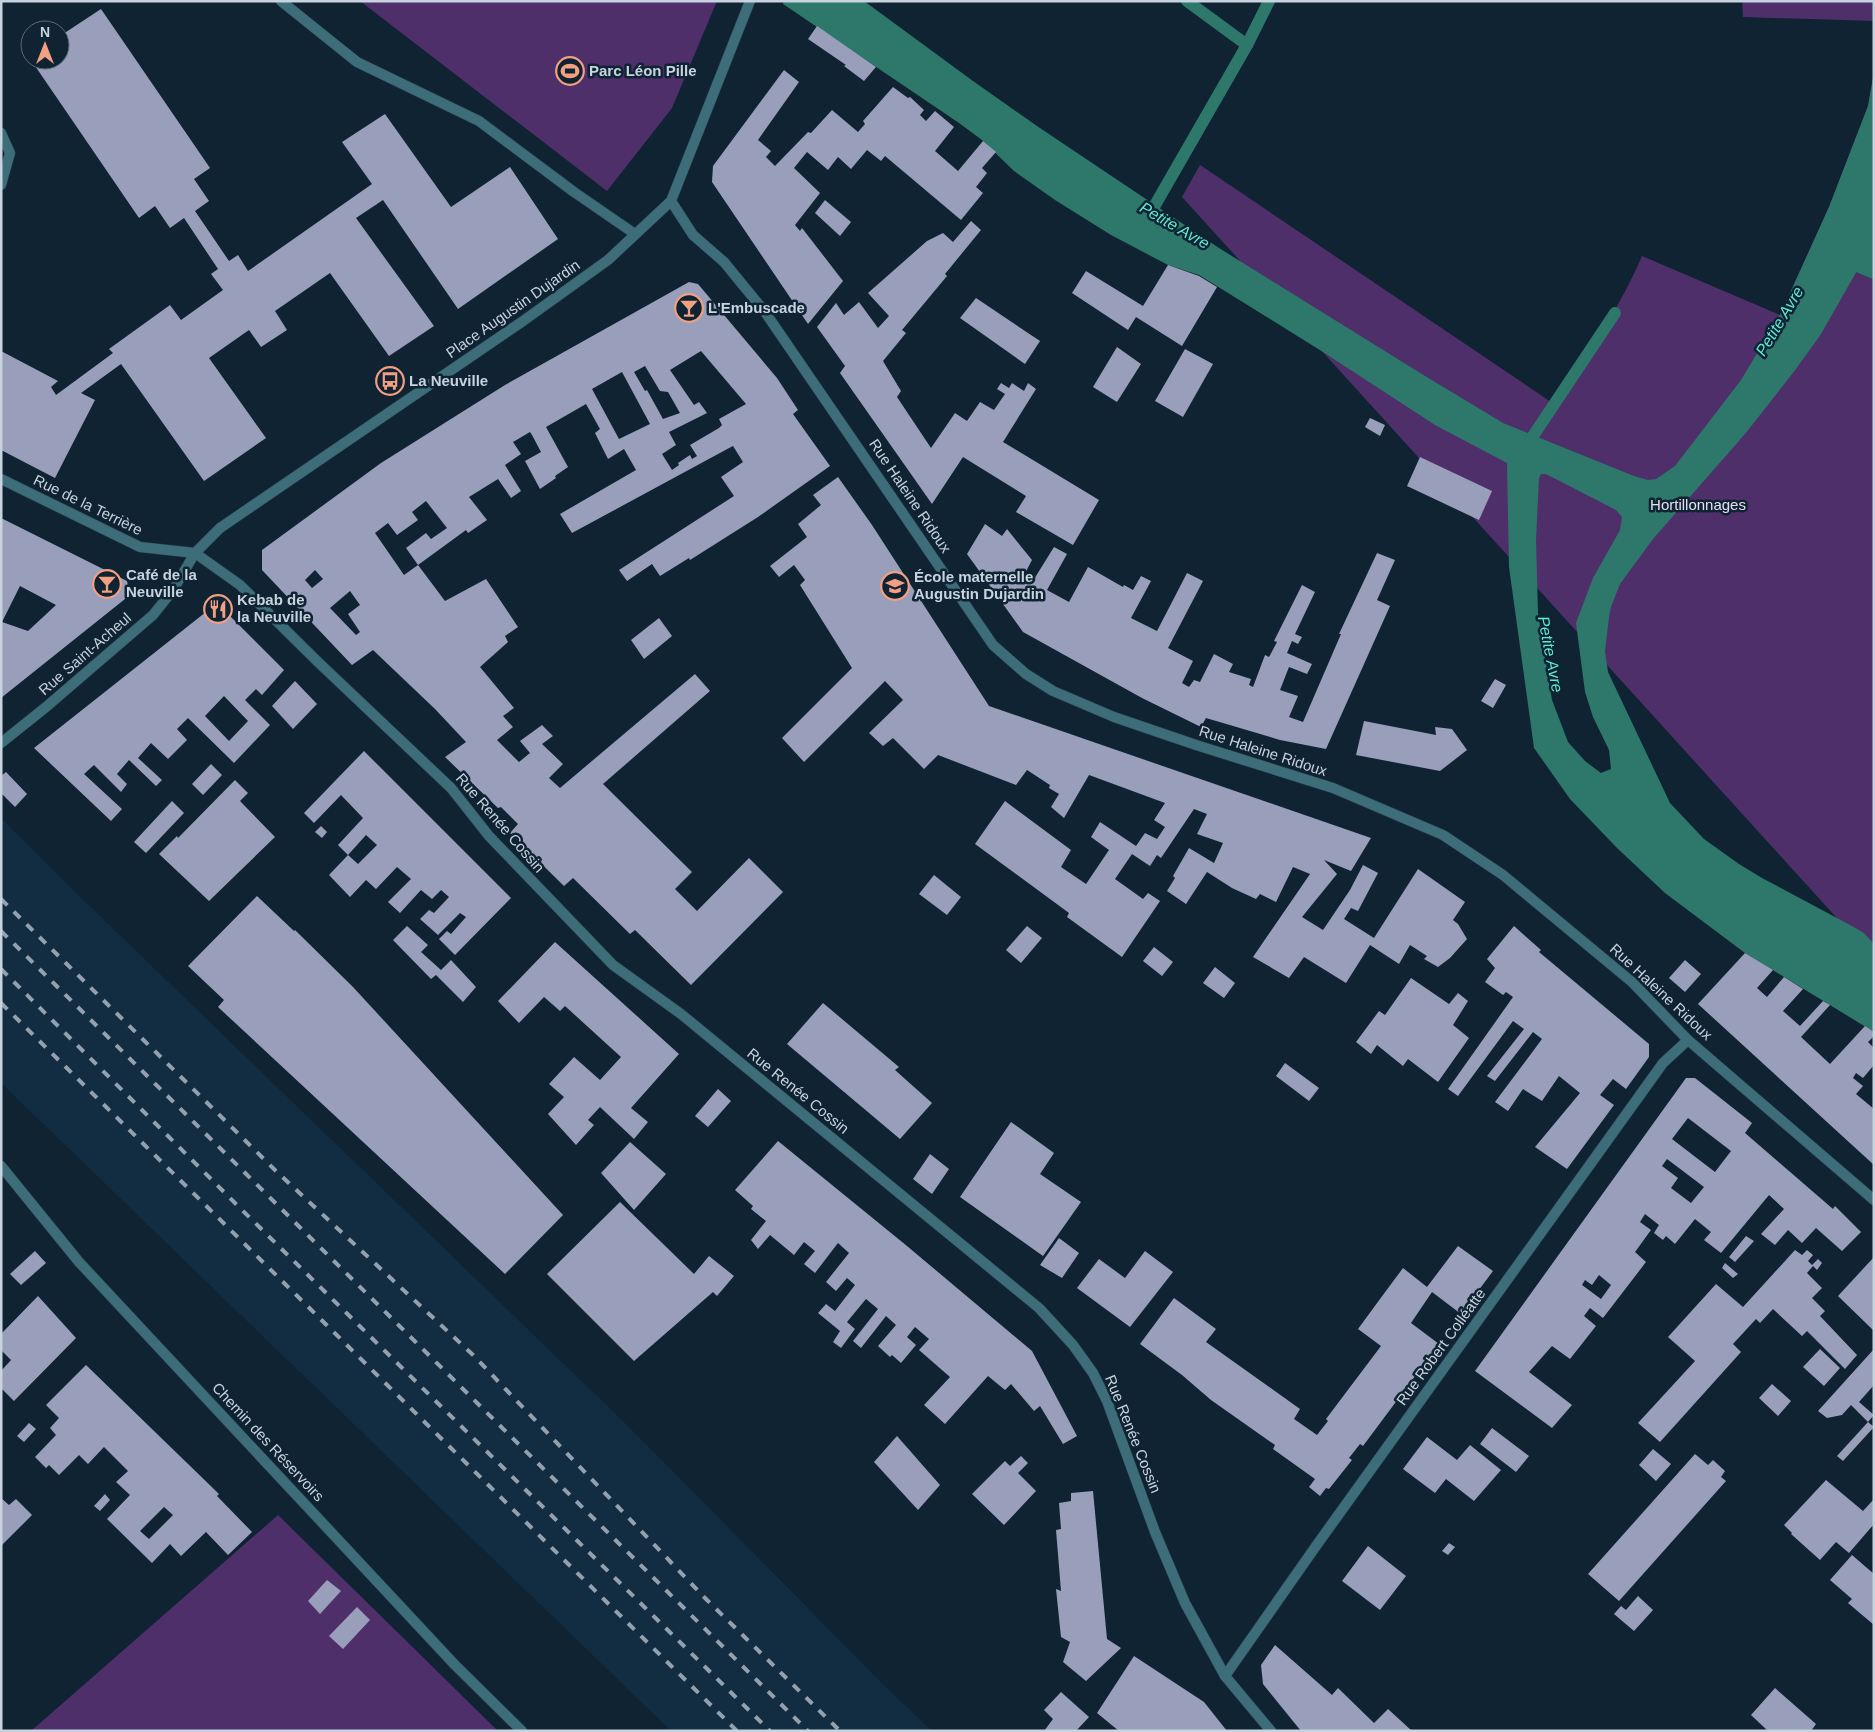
<svg xmlns="http://www.w3.org/2000/svg" width="1875" height="1732" viewBox="0 0 1875 1732" font-family="Helvetica,sans-serif">
	<style>
		.built { fill: #122c41 }
		.green { fill: #4f2f6a }
		.water { fill: #2d776b; fill-rule: evenodd }
		.lines { fill: none; stroke-linecap: round; stroke-linejoin: round }
		.stream { stroke: #2d776b; stroke-width: 12 }
		.building { fill: #999fba; fill-rule: evenodd }
		.lane-casing { stroke: #2c3f4e; stroke-width: 11 }
		.street-casing { stroke: #2c3f4e; stroke-width: 11 }
		.lane { stroke: #3c6d78; stroke-width: 10 }
		.street { stroke: #3c6d78; stroke-width: 10 }
		.rail { stroke: #93a1ae; stroke-width: 4; stroke-dasharray: 9 9; stroke-linecap: butt }
		.labels { text-anchor: middle; stroke-width: 5; stroke-linejoin: round; paint-order: stroke }
		.poi-label { font-size: 15px; font-weight: bold; fill: #c7d3de; stroke: #0f2333; text-anchor: start }
		.street-label { font-size: 15px; fill: #c7d3de; stroke: #0f2333 }
		.park-label { font-size: 15px; fill: #e8def3; stroke: #0f2333 }
		.water-label { font-size: 16px; font-style: italic; fill: #5fe9d3; stroke: #0f2333 }
	</style>
	<rect width="100%" height="100%" fill="#0f2333"/>
	<polygon class="built" points="1,818 101,917 626,1424 884,1685 932,1731 671,1731 1,1083"/>
	<g class="green">
		<polygon points="360,1 717,1 672,108 607,191"/>
		<polygon points="1742,1 1874,1 1874,21 1743,17"/>
		<path d="M1874 72V959L1182 197 1200 165 1554 404C1586 356 1619 310 1642 256L1780 315 1829 207 1868 106Z"/>
		<polygon points="278,1515 498,1731 31,1731"/>
	</g>
	<path class="water" d="M784 1H864L973 81 1037 126 1219 248 1425 376 1503 423 1634 476 1648 480 1656 479 1675 466 1741 380 1780 315 1829 207 1868 106 1874 72V270L1862 267 1858 269 1821 334 1796 369 1745 434 1653 539 1620 584 1611 607 1609 617 1605 651 1608 672 1670 803 1704 839 1739 864 1762 878 1852 926 1864 933 1874 944V1032L1745 953 1665 893 1617 848 1570 799 1534 748 1509 567 1507 463 1435 425 1323 352 1199 275 1168 265 1111 235 1055 200 1014 171 982 140 959 123 783 4ZM1541 474H1546L1616 510 1622 517 1620 530 1593 578 1576 623 1585 692 1593 717 1609 750 1611 769 1601 773 1585 761 1568 742 1552 700 1538 613 1536 541 1539 478Z"/>
	<g class="lines">
		<g class="stream">
			<polyline points="1187,1 1247,45"/>
			<polyline points="1147,219 1247,45 1269,1"/>
			<polyline points="1845,261 1874,273"/>
			<polyline points="1525,448 1615,313"/>
		</g>
	</g>
	<g class="building">
		<polygon points="101,9 210,168 194,179 209,201 195,211 229,261 238,255 248,271 372,184 342,142 385,114 451,207 510,167 558,239 458,309 383,200 356,218 434,326 389,356 330,273 275,311 287,330 261,347 249,330 209,358 266,438 204,481 121,364 81,393 95,400 55,478 1,450 1,351 58,381 51,387 56,395 113,353 109,349 170,305 181,320 223,290 211,274 218,269 184,218 170,228 155,206 139,218 31,60 60,60 60,36"/>
		<polygon points="817,26 876,67 864,81 844,66 846,65 808,39"/>
		<polygon points="784,70 799,82 758,140 771,151 766,157 775,166 808,132 811,133 832,110 858,132 865,124 863,121 893,87 908,98 910,97 924,110 920,115 926,121 935,111 954,127 935,151 958,171 983,141 996,152 982,168 987,173 976,187 983,193 961,220 885,156 881,161 867,150 851,169 838,157 828,170 807,152 794,168 820,193 795,225 800,231 802,228 843,281 808,324 712,182 713,166"/>
		<polygon points="825,200 851,222 840,236 815,213"/>
		<polygon points="971,221 981,230 945,274 947,276 902,330 906,333 883,361 901,391 897,397 931,448 955,413 967,421 980,402 994,410 1005,394 997,389 1001,383 1009,388 1012,383 1024,391 1028,383 1036,389 1003,442 1099,500 1073,545 1016,512 1026,496 963,457 932,504 840,373 845,366 817,327 836,303 844,315 859,302 878,328 889,316 868,293 927,241 943,233 953,242"/>
		<polygon points="1168,265 1199,276 1217,287 1182,346 1136,317 1128,330 1072,293 1086,271 1143,306"/>
		<path d="M689 282 698 284 777 378 798 410 793 414 830 466 758 517 690 560 689 558 660 576 652 564 627 581 619 570 734 496 721 477 743 462 733 446 731 447 572 533 560 514 636 470 624 449 608 459 595 433 600 429 586 404 546 427 568 467 555 476 556 478 540 489 525 461 541 452 532 435 530 432 513 442 521 454 505 465 521 491 511 498 498 479 469 497 487 520 468 533 466 530 418 565 406 548 426 533 431 539 447 528 426 501 412 512 418 520 397 535 388 523 375 533 404 575 418 565 445 601 486 579 518 627 505 636 508 642 480 667 514 708 503 716 513 727 497 740 519 762 530 753 520 741 542 725 553 736 542 744 563 764 549 778 560 788 695 674 710 691 603 784 692 872 675 889 697 911 749 858 783 892 691 985 635 930 630 934 573 878 564 886 510 833 518 824 501 807 498 808 445 757 466 742 435 709 373 650 352 665 262 570V550L381 463 505 385ZM701 351 746 404 719 419 722 425 719 428 690 445 697 456 692 459 690 455 678 463 679 465 672 470 662 454 676 445 669 432 707 413 699 402 694 405 670 370ZM645 366 660 391 668 392 680 413 663 419 647 390 645 391 634 372ZM622 372 650 424 619 439 592 389ZM315 570 323 579 312 588 305 580ZM350 591 360 605 348 614 360 632 356 635 330 608Z"/>
		<polygon points="976,298 1040,341 1025,364 960,318"/>
		<polygon points="1117,347 1141,364 1117,402 1093,387"/>
		<polygon points="1185,349 1213,364 1183,417 1155,401"/>
		<polygon points="1370,418 1385,425 1380,436 1365,427"/>
		<polygon points="1420,457 1492,491 1479,520 1407,486"/>
		<polygon points="838,477 872,525 989,706 1371,838 1351,871 1324,860 1337,874 1302,917 1323,930 1350,890 1363,865 1378,873 1358,911 1351,908 1344,919 1374,938 1418,869 1465,902 1453,920 1458,924 1467,939 1450,958 1438,967 1424,959 1427,956 1410,945 1399,964 1370,945 1346,983 1304,957 1289,978 1253,957 1310,874 1293,867 1276,902 1260,894 1256,899 1232,888 1207,872 1186,904 1167,891 1175,878 1173,876 1189,848 1214,863 1223,843 1197,834 1207,814 1194,809 1161,858 1157,855 1150,866 1132,854 1115,879 1143,899 1148,893 1160,901 1122,957 1067,917 1069,913 975,844 1005,801 1071,850 1061,867 1086,884 1109,850 1091,837 1100,822 1136,846 1145,833 1157,839 1165,827 1154,820 1165,803 1089,775 1064,818 1051,807 1059,794 1049,788 1050,785 1027,770 1016,785 938,755 924,769 893,738 883,746 869,733 903,700 885,681 804,762 782,738 852,668 800,585 805,580 794,565 779,577 770,566 807,537 798,524 821,505 813,495"/>
		<path d="M1 518 127 581 130 595 1 698ZM20 586 56 605 28 631 2 622Z"/>
		<polygon points="985,524 1002,536 1007,529 1019,544 1032,560 1022,579 1031,584 1054,547 1067,554 1047,590 1069,602 1088,567 1123,587 1124,585 1133,590 1141,576 1151,581 1131,618 1157,631 1187,573 1203,581 1168,648 1193,661 1182,683 1189,687 1194,680 1200,682 1214,654 1233,664 1229,672 1251,679 1249,685 1253,687 1265,655 1269,657 1277,642 1274,641 1302,585 1315,592 1295,634 1302,637 1298,644 1292,641 1287,653 1312,664 1307,674 1289,667 1280,690 1298,696 1289,717 1303,722 1341,634 1339,634 1377,553 1395,560 1377,600 1390,606 1326,749 1280,740 1206,718 1201,727 1142,698 1023,632 967,554"/>
		<path d="M211 608 224 610 284 670 262 695 256 689 245 700 270 725 234 763 188 718 177 729 187 740 168 759 151 743 138 758 162 780 156 786 129 760 117 774 127 784 121 792 94 765 84 774 122 809 111 821 34 748ZM224 696 248 721 229 741 205 716Z"/>
		<polygon points="659,618 672,636 644,659 631,640"/>
		<polygon points="1495,679 1506,685 1493,708 1481,701"/>
		<polygon points="295,681 317,704 293,729 272,706"/>
		<polygon points="1364,721 1436,735 1435,727 1452,729 1467,750 1440,771 1356,755"/>
		<polygon points="364,751 511,898 455,955 439,939 447,931 451,934 466,917 460,913 438,935 420,919 429,910 434,913 449,897 441,890 432,899 421,890 400,913 388,902 411,879 397,867 376,889 366,880 350,897 329,875 348,855 358,864 377,845 366,835 348,855 338,845 363,818 341,795 314,823 304,813"/>
		<polygon points="211,764 222,775 203,795 192,784"/>
		<polygon points="6,772 27,794 15,807 1,793 1,776"/>
		<polygon points="235,780 248,793 240,801 275,837 209,901 159,854 177,836 178,838"/>
		<polygon points="172,801 184,813 146,853 134,842"/>
		<polygon points="321,826 327,832 322,838 315,832"/>
		<polygon points="934,875 961,897 947,915 919,894"/>
		<polygon points="257,896 294,931 295,930 353,987 563,1215 505,1274 218,1007 224,1000 188,966"/>
		<polygon points="407,926 428,945 421,952 441,970 451,960 476,987 463,1002 436,975 431,979 393,940"/>
		<polygon points="1027,926 1042,938 1021,963 1006,950"/>
		<polygon points="1514,926 1541,950 1539,952 1649,1044 1649,1057 1626,1089 1613,1079 1600,1095 1614,1105 1567,1169 1535,1147 1580,1093 1559,1076 1542,1101 1523,1089 1508,1111 1495,1102 1542,1039 1533,1032 1495,1081 1487,1076 1524,1029 1513,1021 1458,1096 1448,1089 1513,997 1506,992 1503,995 1485,982 1495,968 1487,959"/>
		<polygon points="555,942 679,1054 631,1108 648,1122 634,1139 600,1107 588,1120 594,1125 576,1145 548,1114 564,1097 549,1084 574,1057 600,1080 621,1057 565,1006 560,1011 544,997 519,1023 498,1001"/>
		<polygon points="1154,947 1173,962 1162,976 1143,961"/>
		<polygon points="1745,953 1773,970 1757,988 1767,997 1784,977 1803,989 1783,1011 1800,1026 1823,1001 1830,1005 1801,1037 1830,1064 1865,1026 1874,1032 1874,1036 1868,1042 1874,1048 1874,1065 1863,1078 1856,1073 1853,1078 1863,1086 1856,1094 1874,1109 1874,1165 1698,1004"/>
		<polygon points="1685,960 1701,974 1685,992 1669,978"/>
		<polygon points="1215,967 1235,983 1224,998 1203,983"/>
		<polygon points="1411,978 1449,1004 1458,993 1468,1001 1453,1025 1469,1038 1438,1082 1408,1059 1403,1066 1377,1045 1371,1054 1356,1042 1379,1011 1385,1015"/>
		<polygon points="823,1003 899,1067 895,1070 932,1103 900,1139 787,1044"/>
		<polygon points="1285,1063 1319,1088 1309,1101 1276,1076"/>
		<path d="M1686 1078H1695L1752 1123 1745 1133 1833 1209 1835 1206 1861 1232 1842 1251 1816 1228 1802 1243 1788 1230 1775 1245 1761 1234 1784 1209 1769 1195 1721 1253 1704 1240 1711 1232 1695 1219 1675 1244 1666 1236 1663 1240 1654 1233 1659 1225 1645 1214 1640 1222 1651 1230 1635 1252 1646 1262 1603 1318 1590 1308 1584 1316 1596 1326 1570 1359 1552 1346 1529 1372 1572 1405 1552 1428 1475 1371ZM1688 1118 1731 1151 1715 1172 1672 1139ZM1667 1159 1704 1187 1691 1203 1671 1188 1678 1178 1662 1166ZM1599 1275 1611 1285 1601 1299 1582 1285 1585 1280 1592 1285Z"/>
		<polygon points="718,1089 731,1101 708,1127 695,1116"/>
		<polygon points="1011,1122 1054,1153 1040,1174 1081,1202 1043,1256 960,1197"/>
		<polygon points="778,1141 907,1246 1032,1351 1077,1436 1063,1444 1040,1406 1034,1411 1011,1384 1005,1390 988,1376 945,1424 924,1405 950,1377 919,1350 929,1339 915,1327 907,1337 916,1345 901,1363 892,1355 890,1357 878,1346 896,1325 886,1316 861,1348 853,1341 878,1309 866,1299 847,1322 855,1329 841,1348 833,1342 840,1331 818,1313 826,1304 835,1311 855,1285 847,1278 836,1291 826,1282 849,1253 838,1243 815,1273 804,1264 815,1251 804,1242 794,1255 770,1235 758,1249 751,1240 766,1221 751,1209 753,1206 735,1190"/>
		<polygon points="630,1142 666,1174 634,1210 601,1173"/>
		<polygon points="930,1154 949,1169 932,1194 913,1179"/>
		<polygon points="620,1202 694,1274 709,1256 734,1276 717,1296 713,1292 634,1361 547,1274"/>
		<polygon points="1746,1236 1754,1241 1735,1262 1729,1257"/>
		<polygon points="1059,1238 1079,1253 1062,1278 1040,1265"/>
		<polygon points="1458,1246 1493,1271 1461,1314 1432,1292 1411,1323 1439,1344 1363,1446 1360,1444 1349,1458 1352,1460 1329,1489 1326,1488 1320,1496 1309,1487 1315,1479 1273,1449 1275,1445 1211,1400 1182,1375 1140,1344 1174,1298 1216,1329 1206,1342 1300,1409 1294,1419 1317,1435 1328,1421 1326,1419 1381,1346 1358,1329 1380,1299 1403,1268 1427,1287"/>
		<polygon points="1795,1250 1802,1255 1807,1250 1813,1255 1808,1261 1812,1265 1818,1259 1822,1263 1817,1270 1813,1266 1807,1273 1822,1288 1812,1298 1825,1311 1820,1316 1857,1355 1845,1369 1807,1331 1802,1336 1773,1309 1760,1323 1756,1319 1733,1344 1741,1352 1660,1442 1638,1423 1695,1361 1668,1337 1716,1284 1743,1307"/>
		<polygon points="35,1251 46,1263 21,1285 10,1274"/>
		<polygon points="1145,1251 1173,1272 1130,1327 1077,1288 1099,1259 1125,1278"/>
		<polygon points="1874,1257 1874,1331 1838,1296"/>
		<polygon points="1725,1263 1738,1274 1733,1278 1722,1268"/>
		<polygon points="38,1296 76,1338 14,1401 1,1388 1,1371 11,1360 1,1350 1,1334"/>
		<polygon points="1820,1349 1840,1368 1824,1386 1803,1367"/>
		<polygon points="1874,1349 1874,1385 1859,1402 1874,1415 1868,1422 1851,1405 1842,1415 1827,1418 1818,1411"/>
		<path d="M86 1365 219 1494 217 1496 252 1532 228 1555 206 1532 181 1556 170 1544 152 1563 107 1519 130 1495 116 1482 128 1471 104 1447 88 1464 79 1455 59 1475 49 1465 46 1468 35 1457 56 1435 50 1428 59 1418 46 1405ZM164 1507 173 1515 149 1539 140 1531Z"/>
		<polygon points="1772,1384 1791,1401 1778,1416 1759,1398"/>
		<polygon points="1868,1422 1874,1427 1843,1461 1837,1456"/>
		<polygon points="29,1423 36,1429 24,1442 17,1436"/>
		<polygon points="1492,1428 1529,1456 1516,1472 1480,1444"/>
		<polygon points="897,1436 940,1485 918,1510 874,1462"/>
		<polygon points="1427,1437 1457,1460 1470,1445 1501,1470 1474,1501 1446,1479 1435,1493 1403,1469"/>
		<polygon points="1653,1449 1671,1464 1656,1481 1639,1465"/>
		<polygon points="1695,1454 1708,1465 1713,1460 1725,1471 1721,1477 1726,1481 1619,1601 1588,1574"/>
		<polygon points="1021,1456 1028,1463 1018,1473 1036,1491 1004,1525 972,1494 1005,1461 1010,1466"/>
		<polygon points="1826,1480 1863,1511 1874,1499 1874,1524 1849,1553 1836,1542 1820,1560 1791,1534 1792,1533 1784,1525"/>
		<polygon points="1093,1491 1107,1639 1121,1648 1086,1681 1063,1662 1070,1642 1061,1637 1056,1589 1061,1591 1056,1530 1061,1529 1059,1503 1071,1501 1071,1493"/>
		<polygon points="105,1494 110,1500 100,1511 94,1506"/>
		<polygon points="1,1498 9,1505 16,1499 32,1515 1,1546"/>
		<polygon points="1449,1543 1455,1547 1448,1555 1442,1551"/>
		<polygon points="1368,1546 1406,1576 1380,1610 1342,1581"/>
		<polygon points="1852,1555 1874,1574 1874,1625 1848,1603 1852,1599 1830,1580"/>
		<polygon points="327,1580 341,1591 320,1614 308,1601"/>
		<polygon points="1638,1596 1653,1610 1634,1631 1614,1614 1621,1606 1626,1610"/>
		<polygon points="357,1607 370,1620 343,1649 329,1636"/>
		<polygon points="1275,1645 1332,1695 1338,1688 1374,1723 1388,1709 1412,1731 1301,1731 1263,1684 1261,1665"/>
		<polygon points="1134,1656 1204,1702 1227,1731 1119,1731 1097,1713"/>
		<polygon points="1775,1688 1816,1724 1811,1731 1768,1731 1751,1715"/>
		<polygon points="1061,1692 1089,1717 1076,1731 1044,1731 1053,1719 1044,1710"/>
	</g>
	<g class="lines">
		<defs>
			<g id="lane">
				<polyline points="281,1 357,62 479,121 574,192 635,234"/>
				<polyline points="1,133 10,153 1,185"/>
			</g>
			<g id="street">
				<polyline points="671,201 693,235 724,262 765,312 993,645 1026,674 1053,691 1114,717 1196,745 1333,788 1443,835 1503,875 1632,982 1688,1040 1874,1200"/>
				<polyline points="1,479 140,547 195,553 240,585 318,662 451,788 489,836 613,965 681,1014 1039,1308 1073,1345 1093,1373 1107,1401 1155,1532 1185,1603 1225,1676 1271,1731"/>
				<polyline points="1,743 46,707 153,615 173,590 195,553 220,528 523,321 608,260 671,201 750,1"/>
				<polyline points="1,1166 79,1262 455,1665 522,1731"/>
				<polyline points="1225,1676 1316,1546 1663,1063 1688,1040"/>
			</g>
		</defs>
		<use href="#lane" class="lane-casing"/>
		<use href="#street" class="street-casing"/>
		<use href="#lane" class="lane"/>
		<use href="#street" class="street"/>
		<g class="rail">
			<polyline points="1,899 276,1171 473,1355 706,1599 840,1731"/>
			<polyline points="1,931 808,1731"/>
			<polyline points="1,969 239,1207 770,1731"/>
			<polyline points="1,1003 737,1731"/>
		</g>
	</g>
	<defs>
		<symbol id="stadium-ring" viewBox="-11 -11 22 22"><circle r="9.5" fill="#0f2333" stroke="#f2a081" stroke-width="1.5"/><path d="M0-5a6.5 5 0 1 0 0 10a6.5 5 0 1 0 0-10ZM-3.5-1.8h7v3.6h-7Z" fill="#f2a081"/></symbol>
		<symbol id="bar-ring" viewBox="-11 -11 22 22"><circle r="9.5" fill="#0f2333" stroke="#f2a081" stroke-width="1.5"/><path d="M-6-5H6L.8 .8V4.5H3.5V6h-7V4.5H-.8V.8Z" fill="#f2a081"/></symbol>
		<symbol id="bus-ring" viewBox="-11 -11 22 22"><circle r="9.5" fill="#0f2333" stroke="#f2a081" stroke-width="1.5"/><path d="M-5-6H5V4H4V6H2V4H-2V6H-4V4H-5ZM-3.5-4V0h7V-4ZM-3.5 1.2v1.5H-2V1.2ZM2 1.2v1.5H3.5V1.2Z" fill="#f2a081"/></symbol>
		<symbol id="school-ring" viewBox="-11 -11 22 22"><circle r="9.5" fill="#0f2333" stroke="#f2a081" stroke-width="1.5"/><path d="M0-5L7-2L0 1L-7-2ZM-4 1L0 2.5L4 1V4Q0 6-4 4Z" fill="#f2a081"/></symbol>
		<symbol id="restaurant-ring" viewBox="-11 -11 22 22"><circle r="9.5" fill="#0f2333" stroke="#f2a081" stroke-width="1.5"/><path d="M-5-6h1v4h1v-4h1v4h1v-4h1v5L-1.5 .5V6h-2V.5L-5-1ZM5-6V6H3V1.5H1.5Q1.5-4 5-6Z" fill="#f2a081"/></symbol>
	</defs>
	<g fill-rule="evenodd">
		<use href="#stadium-ring" x="554" y="55" width="32" height="32"/>
		<use href="#bar-ring" x="673" y="292" width="32" height="32"/>
		<use href="#bus-ring" x="374" y="365" width="32" height="32"/>
		<use href="#bar-ring" x="91" y="568" width="32" height="32"/>
		<use href="#school-ring" x="879" y="570" width="32" height="32"/>
		<use href="#restaurant-ring" x="202" y="593" width="32" height="32"/>
	</g>
	<g class="labels">
		<g class="poi-label">
			<text x="589" y="76">Parc Léon Pille</text>
			<text x="708" y="313">L'Embuscade</text>
			<text x="409" y="386">La Neuville</text>
			<text x="126" y="580">Café de la<tspan x="126" dy="17">Neuville</tspan></text>
			<text x="914" y="582">École maternelle<tspan x="914" dy="17">Augustin Dujardin</tspan></text>
			<text x="237" y="605">Kebab de<tspan x="237" dy="17">la Neuville</tspan></text>
		</g>
		<g class="street-label">
			<text transform="translate(513 309) rotate(-35)" y="5">Place Augustin Dujardin</text>
			<text transform="translate(910 496) rotate(56)" y="5">Rue Haleine Ridoux</text>
			<text transform="translate(88 505) rotate(26)" y="5">Rue de la Terrière</text>
			<text transform="translate(85 654) rotate(-41)" y="5">Rue Saint-Acheul</text>
			<text transform="translate(1263 751) rotate(18)" y="5">Rue Haleine Ridoux</text>
			<text transform="translate(500 823) rotate(49)" y="5">Rue Renée Cossin</text>
			<text transform="translate(1661 992) rotate(43)" y="5">Rue Haleine Ridoux</text>
			<text transform="translate(798 1091) rotate(39)" y="5">Rue Renée Cossin</text>
			<text transform="translate(1441 1347) rotate(-54)" y="5">Rue Robert Colléatte</text>
			<text transform="translate(1133 1434) rotate(68)" y="5">Rue Renée Cossin</text>
			<text transform="translate(268 1442) rotate(47)" y="5">Chemin des Réservoirs</text>
		</g>
		<g class="park-label">
			<text x="1698" y="510">Hortillonnages</text>
		</g>
		<g class="water-label">
			<text transform="translate(1175 225) rotate(30)" y="6">Petite Avre</text>
			<text transform="translate(1779 321) rotate(-59)" y="6">Petite Avre</text>
			<text transform="translate(1551 654) rotate(79)" y="6">Petite Avre</text>
		</g>
	</g>
	<rect width="1875" height="1732" fill="none" stroke="#c7d3de" stroke-width="5"/>
	<g transform="translate(45 45)"><circle r="24" fill="#0f2333" stroke="#596977"/>
	<path d="M0-4L9 19L0 12L-9 19Z" fill="#f2a081"/>
	<text y="-8" font-size="14" font-weight="bold" text-anchor="middle" fill="#c7d3de">N</text>
	</g>
</svg>
